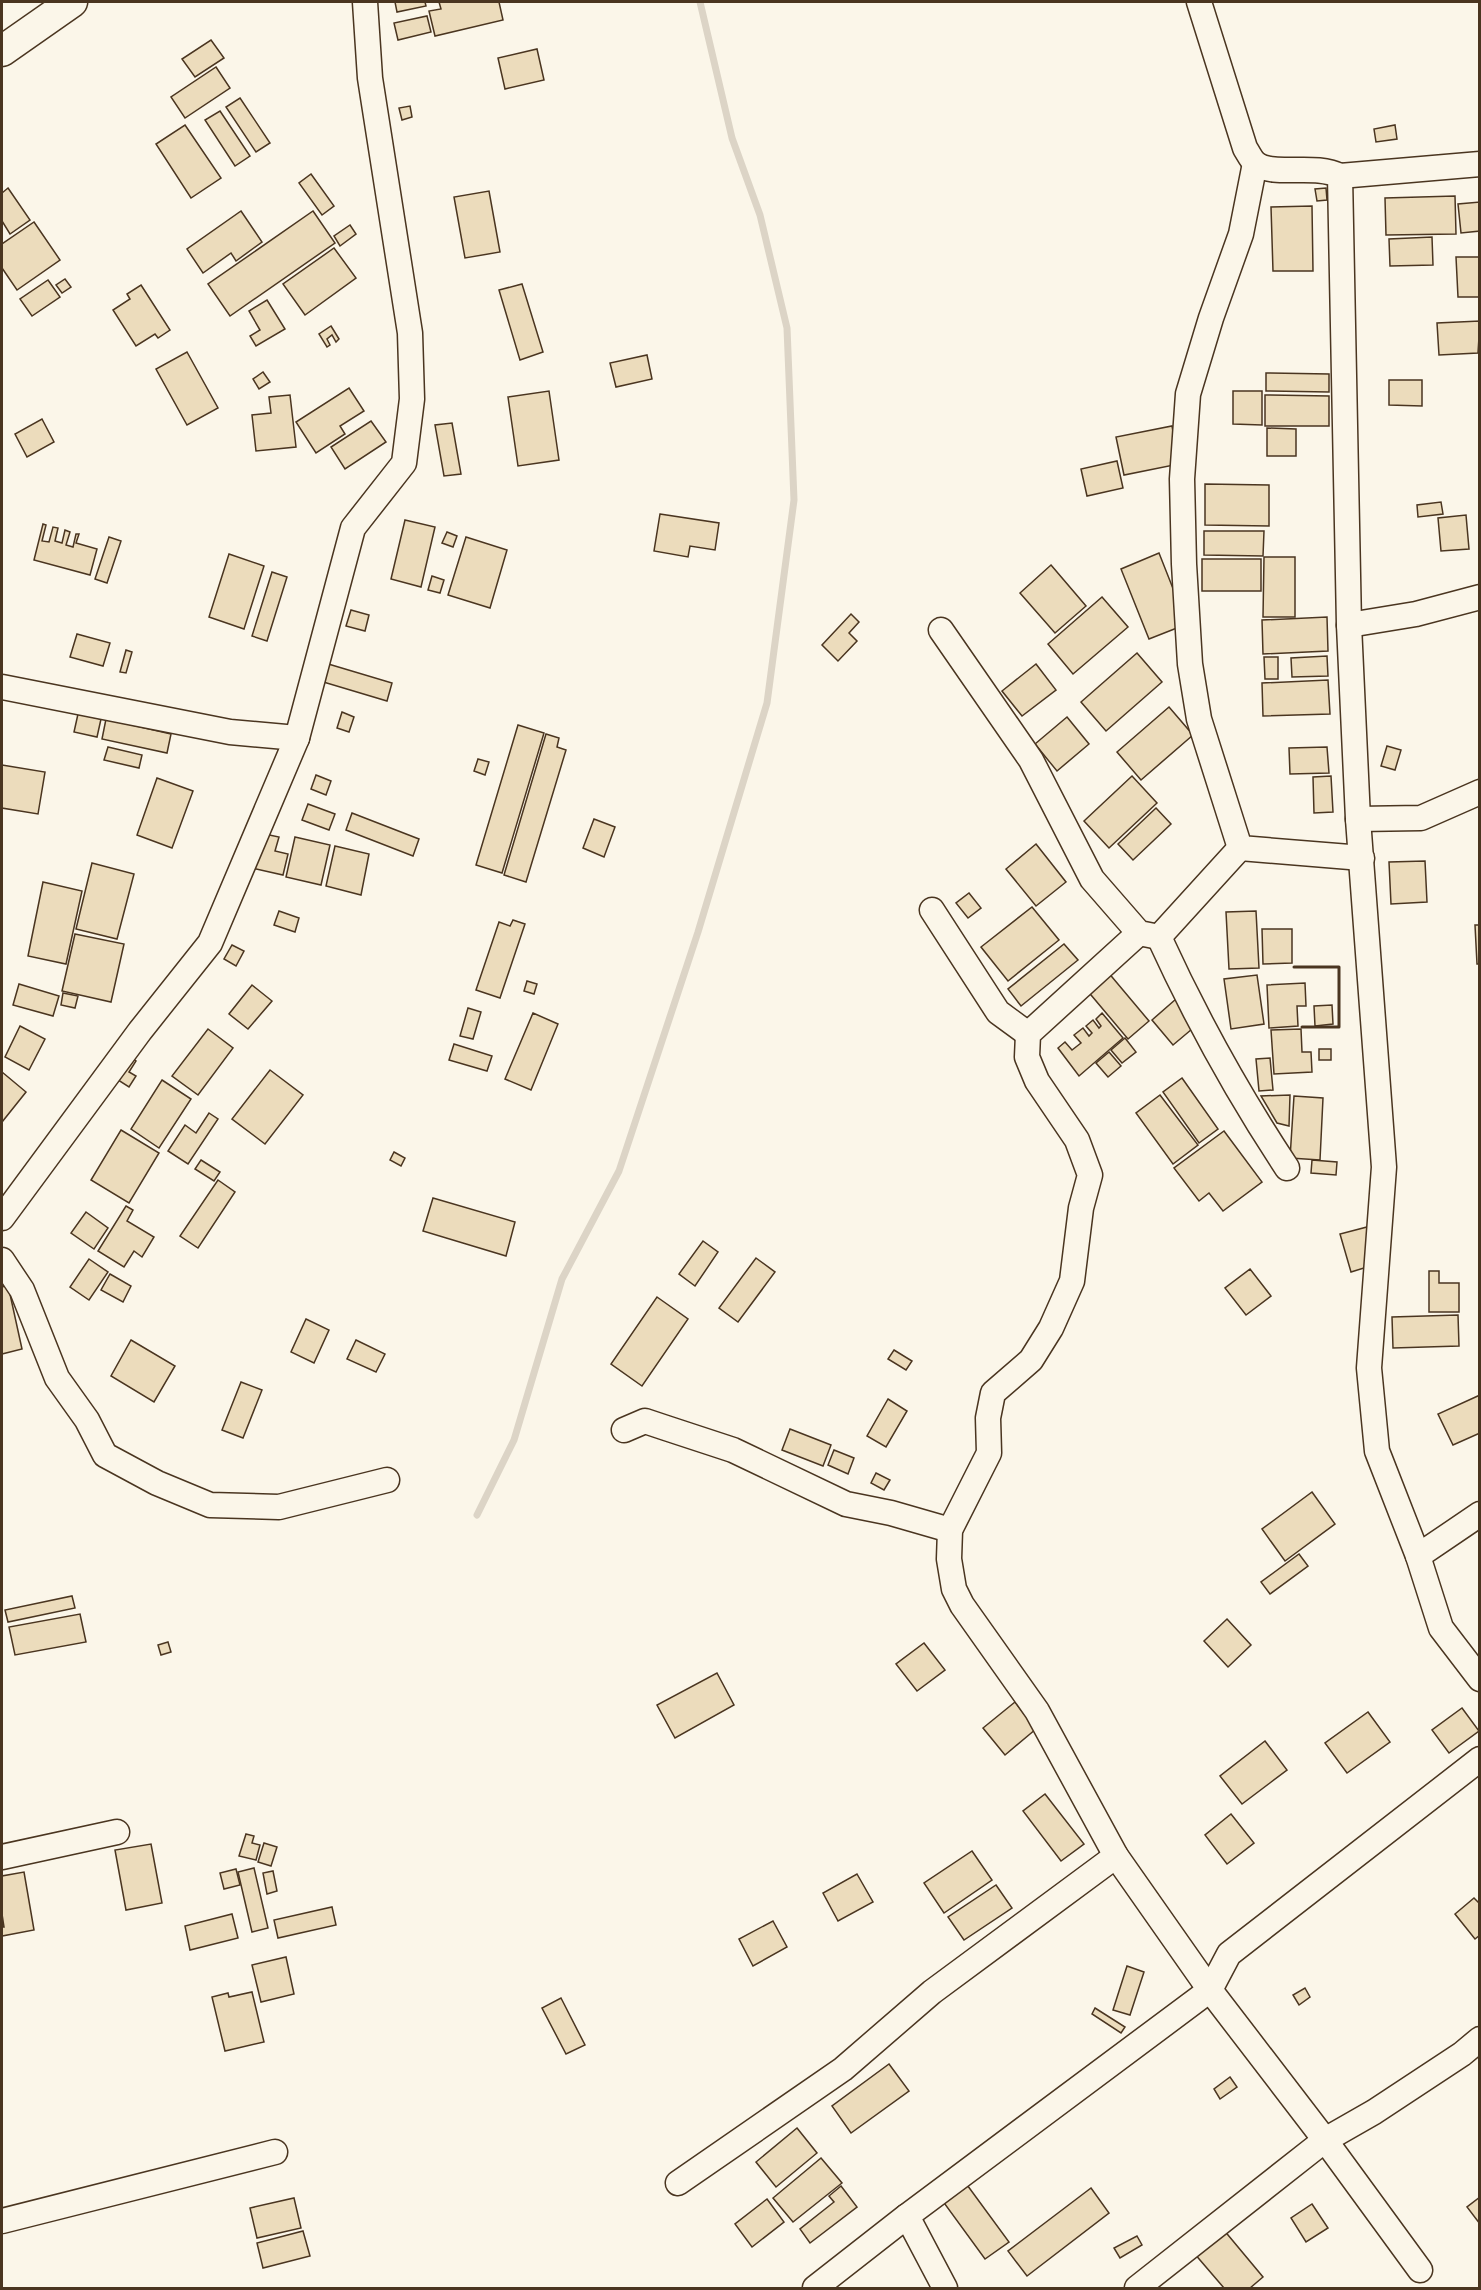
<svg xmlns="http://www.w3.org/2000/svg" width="1481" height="2290" viewBox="0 0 1481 2290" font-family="'PT Sans Narrow',sans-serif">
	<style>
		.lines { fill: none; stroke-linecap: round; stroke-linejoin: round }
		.stream { stroke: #dcd4c6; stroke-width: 7 }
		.building { fill: #ecdcbc; stroke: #4a3520; stroke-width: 1.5 }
		.minor-casing { stroke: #4a3520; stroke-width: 27 }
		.major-casing { stroke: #4a3520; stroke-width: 33 }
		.minor { stroke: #fbf6e9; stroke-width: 24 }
		.major { stroke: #fbf6e9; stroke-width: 30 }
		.wall { stroke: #4a3520; stroke-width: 3 }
	</style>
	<rect width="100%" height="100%" fill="#fbf6e9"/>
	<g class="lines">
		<polyline class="stream" points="477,1515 514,1440 562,1279 619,1171 698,932 767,703 794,500 787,328 760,215 732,138 700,2"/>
	</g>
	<g class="building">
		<polygon points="395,2 425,2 426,6 397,12"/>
		<polygon points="439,2 499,2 503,20 435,36 429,11 441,9"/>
		<polygon points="427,16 431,32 398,40 394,23"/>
		<polygon points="211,40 224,58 195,77 182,59"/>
		<polygon points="537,49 544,80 505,89 498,58"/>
		<polygon points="216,67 230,88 185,118 171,97"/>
		<polygon points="240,98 270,143 256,152 226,107"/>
		<polygon points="410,106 412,117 402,120 399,108"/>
		<polygon points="220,111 250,156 235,166 205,120"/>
		<polygon points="185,125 221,178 191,198 156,144"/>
		<polygon points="1395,125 1397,139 1376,142 1374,129"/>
		<polygon points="311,174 334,206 322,215 299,183"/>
		<polygon points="8,188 30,220 10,234 2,221 2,193"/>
		<polygon points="1326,188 1327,200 1317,201 1315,189"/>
		<polygon points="489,191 500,252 465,258 454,197"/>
		<polygon points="1455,196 1456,234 1386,235 1385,198"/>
		<polygon points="1480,202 1480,231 1461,233 1458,204"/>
		<polygon points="1312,206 1313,271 1273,271 1271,207"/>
		<polygon points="241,211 262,242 236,261 231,253 203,273 187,249"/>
		<polygon points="313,211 335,243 230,316 208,284"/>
		<polygon points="34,222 60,260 17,290 2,268 2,244"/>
		<polygon points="350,225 356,234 340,246 334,236"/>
		<polygon points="1432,237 1433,265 1390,266 1389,239"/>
		<polygon points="334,248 356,278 305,315 283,284"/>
		<polygon points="1456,257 1480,257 1480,297 1458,297"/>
		<polygon points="65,279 71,287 62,293 56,285"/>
		<polygon points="48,280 60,297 32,316 20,299"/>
		<polygon points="522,284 543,352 520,360 499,290"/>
		<polygon points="141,285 170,330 158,338 155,334 136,346 113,310 130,299 127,294"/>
		<polygon points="267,300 285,329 256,346 250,336 260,330 249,311"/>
		<polygon points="1480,321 1478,353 1439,355 1437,323"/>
		<polygon points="331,326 339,339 336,342 332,335 327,339 330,345 327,347 319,334"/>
		<polygon points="187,352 218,408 187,425 156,369"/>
		<polygon points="647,355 652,379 616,387 610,363"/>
		<polygon points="263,372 270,382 259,389 253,379"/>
		<polygon points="1266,373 1329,374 1329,392 1266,391"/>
		<polygon points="1389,380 1422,380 1422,406 1389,405"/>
		<polygon points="349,388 364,411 340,426 345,434 316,453 296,422"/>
		<polygon points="549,391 559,460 518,466 508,397"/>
		<polygon points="1233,391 1262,391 1262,425 1233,424"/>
		<polygon points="290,395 296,447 256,451 252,415 271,413 269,397"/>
		<polygon points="1265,395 1329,396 1329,426 1265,426"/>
		<polygon points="42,419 54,442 27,457 15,434"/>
		<polygon points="371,421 386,442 345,469 331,447"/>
		<polygon points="452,423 461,474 444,476 435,425"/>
		<polygon points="1172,426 1179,464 1124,475 1116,437"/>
		<polygon points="1267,428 1296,429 1296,456 1267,456"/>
		<polygon points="1117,461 1123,488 1087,496 1081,469"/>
		<polygon points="1205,484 1269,485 1269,526 1205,525"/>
		<polygon points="1441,502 1443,514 1418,517 1417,505"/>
		<polygon points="660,514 719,523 715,550 690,546 688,557 654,551"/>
		<polygon points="1466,515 1469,549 1441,551 1438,518"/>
		<polygon points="405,520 435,527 421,587 391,579"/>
		<polygon points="43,524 46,525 42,541 49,542 53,527 58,528 55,541 62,543 65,530 70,532 66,545 73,547 76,534 79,534 76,543 97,549 90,575 34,560"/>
		<polygon points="1204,531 1264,531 1263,556 1204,555"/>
		<polygon points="447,532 457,536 453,547 442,543"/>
		<polygon points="109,537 121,541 107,583 95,579"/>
		<polygon points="466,537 507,550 490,608 448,595"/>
		<polygon points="1159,553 1187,624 1149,639 1121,569"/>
		<polygon points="229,554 264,566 244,629 209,617"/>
		<polygon points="1264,557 1295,557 1295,617 1263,617"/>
		<rect x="1202" y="559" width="59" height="32"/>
		<polygon points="1051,565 1086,606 1055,633 1020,593"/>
		<polygon points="272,572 287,577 267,641 252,636"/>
		<polygon points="432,576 444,580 440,593 428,590"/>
		<polygon points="1102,597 1128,627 1073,674 1048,644"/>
		<polygon points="351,610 369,615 365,631 346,626"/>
		<polygon points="851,614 859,622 849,633 857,641 838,661 822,645"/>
		<polygon points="1327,617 1328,651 1263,654 1262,620"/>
		<polygon points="77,634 110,643 103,666 70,657"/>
		<polygon points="126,650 132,652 126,673 120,672"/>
		<polygon points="1137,653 1162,682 1106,731 1081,702"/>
		<polygon points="1327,656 1328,676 1292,677 1291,658"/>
		<polygon points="1264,657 1278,657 1278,679 1265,679"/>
		<polygon points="325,663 392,683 387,701 320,681"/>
		<polygon points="1036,664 1056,690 1022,716 1002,691"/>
		<polygon points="1328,680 1330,714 1263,716 1262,683"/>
		<polygon points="1169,707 1193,735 1141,780 1117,752"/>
		<polygon points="342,712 354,717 349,732 337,728"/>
		<polygon points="78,714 101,719 97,737 74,732"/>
		<polygon points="1067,717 1089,744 1057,771 1035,744"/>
		<polygon points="106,719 171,734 167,753 102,739"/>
		<polygon points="518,725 544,733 502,873 476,865"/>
		<polygon points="546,734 559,738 557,747 566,750 526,882 504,875"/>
		<polygon points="1387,746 1401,750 1395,770 1381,766"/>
		<polygon points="108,747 142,755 139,768 104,760"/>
		<polygon points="1327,747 1329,773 1290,774 1289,748"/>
		<polygon points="478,759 489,762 485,775 474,771"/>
		<polygon points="2,765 45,772 38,814 2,808"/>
		<polygon points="316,775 331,781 326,795 311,789"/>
		<polygon points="1132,776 1157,803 1109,848 1084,821"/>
		<polygon points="1331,776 1333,812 1314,813 1313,777"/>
		<polygon points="157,778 193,791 172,848 137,835"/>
		<polygon points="308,804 335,814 329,830 302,820"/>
		<polygon points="1156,808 1171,824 1133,860 1118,844"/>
		<polygon points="352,813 419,839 413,856 346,830"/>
		<polygon points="594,819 615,827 604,857 583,848"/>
		<polygon points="260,833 279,837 275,851 288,854 283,875 252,868"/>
		<polygon points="295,837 330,845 321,885 286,877"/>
		<polygon points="1036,844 1066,882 1036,906 1006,869"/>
		<polygon points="335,846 369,854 361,895 326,886"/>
		<polygon points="1425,861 1427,902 1391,904 1389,862"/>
		<polygon points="92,863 134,874 117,939 76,929"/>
		<polygon points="43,882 82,891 66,964 28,956"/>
		<polygon points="969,893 981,908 968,918 956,903"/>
		<polygon points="1032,907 1059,940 1008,981 981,947"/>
		<polygon points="279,911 299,918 295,932 274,925"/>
		<polygon points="1256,911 1259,968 1229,969 1226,912"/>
		<polygon points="513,920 525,924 500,998 476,990 499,922 510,926"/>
		<polygon points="1475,925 1480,925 1480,964 1477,964"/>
		<polygon points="1262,929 1292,929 1292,963 1263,964"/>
		<polygon points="75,934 124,944 111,1002 62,991"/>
		<polygon points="1064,944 1078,960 1021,1006 1008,989"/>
		<polygon points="232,945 244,951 236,966 224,959"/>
		<polygon points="1107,971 1149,1021 1128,1039 1086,989"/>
		<polygon points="1257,975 1264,1024 1231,1029 1224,979"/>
		<polygon points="527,981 537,984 534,994 524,991"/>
		<polygon points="1305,983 1306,1006 1297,1006 1298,1026 1269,1028 1267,985"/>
		<polygon points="19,984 59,996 53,1016 13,1005"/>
		<polygon points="252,985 272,1001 248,1029 229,1014"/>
		<polygon points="63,993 78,996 75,1008 61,1005"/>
		<polygon points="1176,999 1198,1024 1173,1045 1152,1020"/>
		<polygon points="1332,1005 1333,1024 1315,1026 1314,1006"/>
		<polygon points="468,1008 481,1012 473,1039 460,1036"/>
		<polygon points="533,1013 558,1024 531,1090 505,1079"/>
		<polygon points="1102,1013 1123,1038 1079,1076 1058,1048 1065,1042 1072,1050 1081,1043 1074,1035 1083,1028 1089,1036 1092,1033 1086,1026 1093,1020 1099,1028 1101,1026 1096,1019"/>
		<polygon points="20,1026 45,1039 29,1070 5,1057"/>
		<polygon points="208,1029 233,1048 198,1095 172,1076"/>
		<polygon points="1301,1029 1302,1052 1311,1052 1312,1072 1274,1074 1271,1030"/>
		<polygon points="1125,1038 1136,1052 1122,1063 1111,1050"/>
		<polygon points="454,1044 492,1056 487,1071 449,1060"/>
		<rect x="1319" y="1049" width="12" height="11"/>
		<polygon points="1109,1052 1121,1066 1108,1077 1096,1063"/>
		<polygon points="127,1055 136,1061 129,1072 136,1076 129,1087 118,1080"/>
		<polygon points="1270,1058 1273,1090 1259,1091 1256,1059"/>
		<polygon points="270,1070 303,1095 265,1144 232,1119"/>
		<polygon points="2,1072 26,1092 2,1122"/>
		<polygon points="1182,1078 1218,1129 1199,1143 1163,1092"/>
		<polygon points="162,1080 191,1099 159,1148 131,1129"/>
		<polygon points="1160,1095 1198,1145 1173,1164 1136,1113"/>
		<polygon points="1290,1095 1289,1126 1277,1123 1261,1096"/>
		<polygon points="1294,1096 1323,1098 1320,1160 1290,1158"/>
		<polygon points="209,1113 218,1119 188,1164 168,1151 185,1125 196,1133"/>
		<polygon points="121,1130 159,1153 129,1203 91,1180"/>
		<polygon points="1224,1131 1262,1182 1223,1211 1209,1193 1199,1201 1174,1168"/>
		<polygon points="394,1152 405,1158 401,1166 390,1160"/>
		<polygon points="201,1160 220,1172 214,1181 195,1169"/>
		<polygon points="1312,1160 1337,1162 1336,1175 1311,1173"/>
		<polygon points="218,1180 235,1192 198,1248 180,1236"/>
		<polygon points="433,1198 515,1222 506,1256 423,1231"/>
		<polygon points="126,1206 133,1210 127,1221 154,1237 142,1257 134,1251 124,1267 98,1251"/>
		<polygon points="86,1212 108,1228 94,1249 71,1233"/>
		<polygon points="1367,1227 1377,1264 1351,1272 1340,1234"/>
		<polygon points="703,1241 718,1252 695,1286 679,1274"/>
		<polygon points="756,1258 775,1272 738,1322 719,1308"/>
		<polygon points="89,1259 108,1272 89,1300 70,1287"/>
		<polygon points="1250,1269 1271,1296 1246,1315 1225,1288"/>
		<polygon points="1429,1271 1439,1271 1439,1283 1459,1283 1459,1312 1429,1312"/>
		<polygon points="110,1274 131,1286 123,1302 101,1290"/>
		<polygon points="8,1285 22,1349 2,1354 2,1287"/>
		<polygon points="657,1297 688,1319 642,1386 611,1364"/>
		<polygon points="1458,1315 1459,1346 1393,1348 1392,1317"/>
		<polygon points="306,1319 329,1330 314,1363 291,1352"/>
		<polygon points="131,1340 175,1366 154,1402 111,1376"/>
		<polygon points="356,1340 385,1354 376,1372 347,1359"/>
		<polygon points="894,1350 912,1361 906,1370 888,1359"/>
		<polygon points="241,1382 262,1390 243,1438 222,1430"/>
		<polygon points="1480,1395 1480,1433 1453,1445 1438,1414"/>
		<polygon points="888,1399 907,1411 886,1447 867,1436"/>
		<polygon points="790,1429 831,1445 823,1466 782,1450"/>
		<polygon points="834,1450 854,1458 848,1474 828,1465"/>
		<polygon points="876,1473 890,1480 884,1490 871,1483"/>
		<polygon points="1312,1492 1335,1524 1285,1561 1262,1529"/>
		<polygon points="1299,1554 1308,1566 1270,1594 1261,1582"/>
		<polygon points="72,1596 75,1608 8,1622 5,1610"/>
		<polygon points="80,1614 86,1642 15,1655 9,1627"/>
		<polygon points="1227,1619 1251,1645 1228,1667 1204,1641"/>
		<polygon points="168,1642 171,1652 161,1655 158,1645"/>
		<polygon points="924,1643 945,1670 917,1691 896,1664"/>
		<polygon points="717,1673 734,1705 675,1738 657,1705"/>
		<polygon points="1015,1702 1036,1729 1005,1755 983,1728"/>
		<polygon points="1462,1708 1479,1731 1449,1753 1432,1730"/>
		<polygon points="1368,1712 1390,1742 1347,1773 1325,1743"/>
		<polygon points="1265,1741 1287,1770 1242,1804 1220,1776"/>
		<polygon points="1045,1794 1084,1844 1061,1861 1023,1811"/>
		<polygon points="1231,1814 1254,1843 1227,1864 1205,1835"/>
		<polygon points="246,1834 254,1836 252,1843 260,1845 256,1860 239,1856"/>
		<polygon points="264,1843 277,1847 271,1866 258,1862"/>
		<polygon points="151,1844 162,1903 126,1910 115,1850"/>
		<polygon points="972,1851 992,1880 944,1913 924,1883"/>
		<polygon points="254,1868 268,1928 252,1932 238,1872"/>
		<polygon points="236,1869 240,1885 224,1889 220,1873"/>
		<polygon points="273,1871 277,1891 267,1894 263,1873"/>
		<polygon points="24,1872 34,1930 2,1936 2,1927 4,1927 2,1914 2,1876"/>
		<polygon points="857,1874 873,1902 838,1921 823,1893"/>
		<polygon points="996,1885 1012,1908 964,1940 948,1917"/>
		<polygon points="1474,1898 1480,1904 1480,1935 1475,1939 1455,1914"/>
		<polygon points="332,1907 336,1925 278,1938 274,1920"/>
		<polygon points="232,1914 238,1938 190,1950 185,1926"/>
		<polygon points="773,1921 787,1947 753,1966 739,1939"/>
		<polygon points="286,1957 294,1994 261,2002 252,1965"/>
		<polygon points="1127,1966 1144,1972 1130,2015 1113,2010"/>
		<polygon points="1305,1988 1310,1997 1299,2005 1293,1995"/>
		<polygon points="252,1992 264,2042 225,2051 212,1997 228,1993 229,1997"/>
		<polygon points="561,1998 585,2045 566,2054 542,2008"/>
		<polygon points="1095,2008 1125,2027 1121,2033 1092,2014"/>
		<polygon points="889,2064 909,2091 851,2133 832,2106"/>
		<polygon points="1230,2077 1237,2087 1220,2099 1214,2089"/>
		<polygon points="797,2128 817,2153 776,2187 756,2162"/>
		<polygon points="821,2158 842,2183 793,2222 773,2198"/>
		<polygon points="962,2178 1009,2242 985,2259 939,2196"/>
		<polygon points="841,2186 857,2207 810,2243 800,2229 834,2202 829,2196"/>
		<polygon points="1091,2188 1109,2213 1027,2276 1008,2251"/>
		<polygon points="1480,2197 1480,2224 1467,2207"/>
		<polygon points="294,2198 301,2228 257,2238 250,2208"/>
		<polygon points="767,2199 784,2222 752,2247 735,2224"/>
		<polygon points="1312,2204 1328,2228 1306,2242 1291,2218"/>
		<polygon points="1223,2229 1263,2277 1250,2288 1224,2288 1194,2253"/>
		<polygon points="303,2231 310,2256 263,2268 257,2243"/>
		<polygon points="1137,2236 1142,2245 1120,2258 1114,2248"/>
	</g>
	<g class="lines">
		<defs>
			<g id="minor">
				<path d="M1199 2 1245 148C1248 153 1252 161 1256 164 1276 177 1315 163 1340 176L1349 625 1358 819 1384 1167 1369 1368 1377 1451 1418 1556 1441 1628 1480 1679"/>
				<polyline points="1255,163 1241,234 1211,318 1188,394 1182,479 1184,564 1190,664 1199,719 1240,848 1362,858"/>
				<polyline points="1340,176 1480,164"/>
				<polyline points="1349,625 1416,614 1480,597"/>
				<polyline points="941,630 1031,760 1092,879 1139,933 1159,937"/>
				<polyline points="2,687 230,732 297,738"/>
				<polyline points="1358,819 1421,818 1480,792"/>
				<polyline points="932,910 998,1012 1028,1034"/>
				<polyline points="1139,933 1028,1034 1027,1057 1037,1081 1077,1140 1090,1175 1081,1208 1072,1281 1051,1328 1031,1360 993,1393 988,1418 989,1453 950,1530 949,1559 954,1589 962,1605 1037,1711 1116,1856 1210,1990 1325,2140 1420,2270"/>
				<path d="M1159 937C1196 1018 1238 1094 1287 1168"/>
				<polyline points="1159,937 1240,848"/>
				<polyline points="2,1218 140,1031 210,943 297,738 353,528 404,463 412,399 410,333 370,78 365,2"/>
				<polyline points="2,1260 22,1290 57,1378 87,1420 105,1455 157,1483 210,1505 279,1507 387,1480"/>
				<polyline points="624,1430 645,1421 666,1428 733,1450 846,1504 891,1513 950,1530"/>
				<polyline points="1418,1556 1480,1514"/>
				<polyline points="2,1857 117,1832"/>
				<polyline points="678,2183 843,2069 932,1992 1116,1856"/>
				<polyline points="2,2221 275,2152"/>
				<polyline points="815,2288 907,2216"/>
				<polyline points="945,2288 907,2216 1210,1990 1229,1954 1480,1759"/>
				<polyline points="1137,2288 1325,2140 1374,2112 1462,2054 1480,2039"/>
			</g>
			<polyline id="major" points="2,51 72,2"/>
		</defs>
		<use href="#minor" class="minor-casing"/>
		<use href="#major" class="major-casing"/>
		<use href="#minor" class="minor"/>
		<use href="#major" class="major"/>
		<polyline class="wall" points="1294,967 1339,967 1339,1027 1302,1027"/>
	</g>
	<rect width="1481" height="2290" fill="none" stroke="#4a3520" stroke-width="6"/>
</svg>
